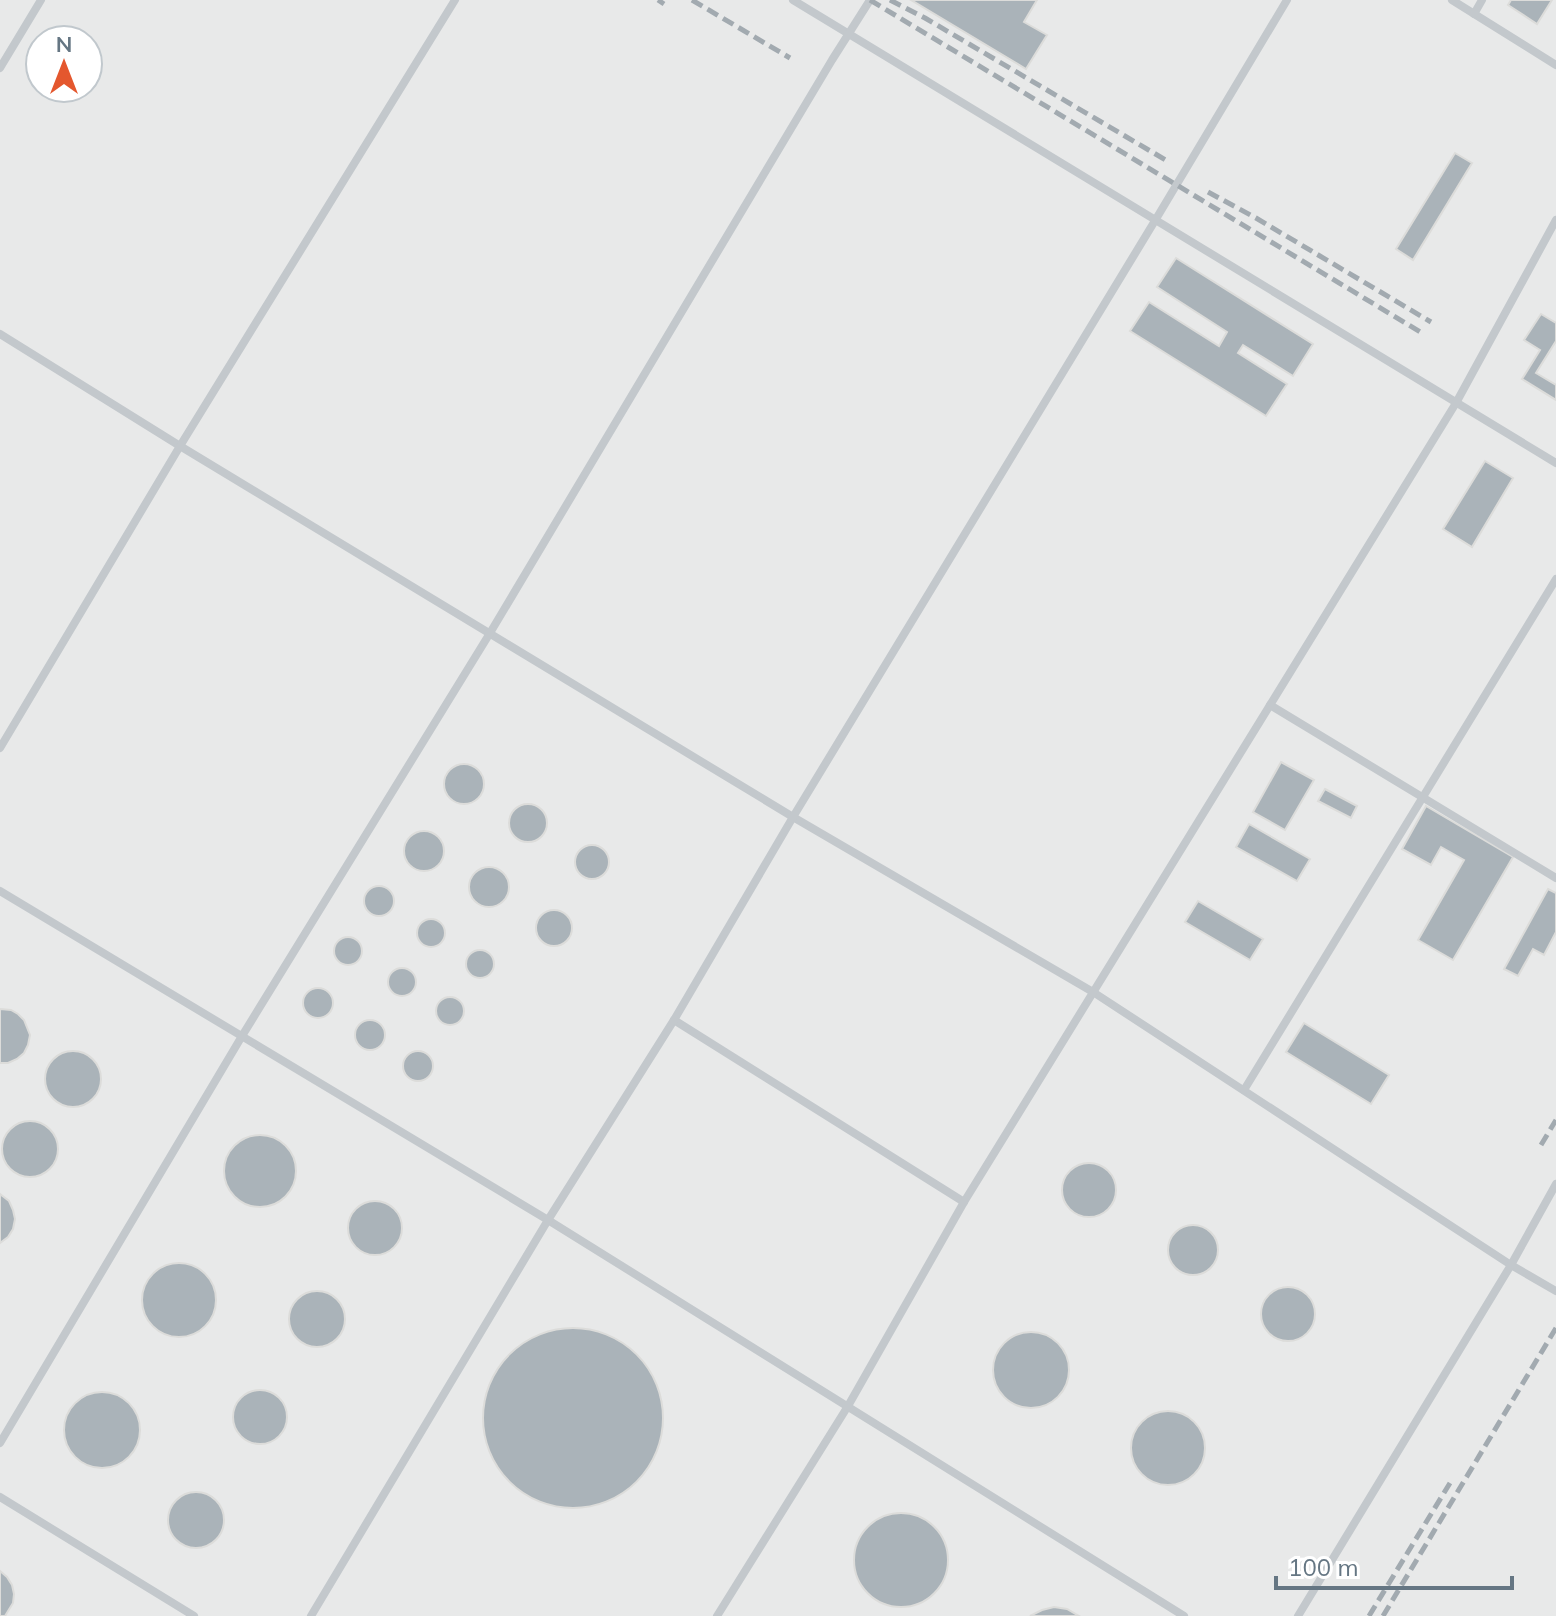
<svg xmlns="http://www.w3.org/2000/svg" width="1556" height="1616" viewBox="0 0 1556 1616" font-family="Mulish,sans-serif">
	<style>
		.built { fill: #e8e9e9; fill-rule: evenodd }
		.building { fill: #aab3b9; stroke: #dcdcda; stroke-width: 2 }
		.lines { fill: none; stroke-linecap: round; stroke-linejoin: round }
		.service { stroke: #c3c8cc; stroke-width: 8 }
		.rail { stroke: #a2aab0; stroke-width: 5; stroke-dasharray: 12 6; stroke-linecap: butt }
	</style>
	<rect width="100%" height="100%" fill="#fafaf8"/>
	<path class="built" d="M0 0H1556V1616H0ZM40 40H88V88H40Z"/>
	<g class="building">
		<polygon points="911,0 1037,0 1024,22 1047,35 1026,69"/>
		<polygon points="1511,0 1552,0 1537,24 1508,5"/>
		<polygon points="1455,153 1472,163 1413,260 1396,249"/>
		<polygon points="1176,258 1313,344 1293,376 1243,345 1238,353 1287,384 1266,416 1130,331 1149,302 1219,346 1227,332 1157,287"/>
		<polygon points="1541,314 1556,323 1556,341 1536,373 1556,385 1556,400 1522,379 1540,350 1524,340"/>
		<polygon points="1485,461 1513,478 1472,547 1443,529"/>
		<polygon points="1281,762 1314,780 1285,830 1253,812"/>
		<circle cx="464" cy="784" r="20"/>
		<polygon points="1325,789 1357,806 1351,818 1318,801"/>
		<circle cx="528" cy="823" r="19"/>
		<polygon points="1426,806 1513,857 1453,960 1418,940 1464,860 1441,847 1431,865 1402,849"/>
		<polygon points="1249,824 1310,859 1297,881 1236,847"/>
		<circle cx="424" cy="851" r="20"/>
		<circle cx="592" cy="862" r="17"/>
		<circle cx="489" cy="887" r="20"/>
		<circle cx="379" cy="901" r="15"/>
		<polygon points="1548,889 1556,893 1556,932 1544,955 1533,949 1518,976 1504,969"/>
		<polygon points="1198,901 1263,939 1250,960 1185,922"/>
		<circle cx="554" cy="928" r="18"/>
		<circle cx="431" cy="933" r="14"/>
		<circle cx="348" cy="951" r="14"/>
		<circle cx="480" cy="964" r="14"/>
		<circle cx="402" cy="982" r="14"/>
		<circle cx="318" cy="1003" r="15"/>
		<circle cx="450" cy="1011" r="14"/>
		<polygon points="0,1009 11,1010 18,1014 24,1020 30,1035 28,1045 24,1053 17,1059 8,1063 0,1063"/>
		<circle cx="370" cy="1035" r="15"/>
		<polygon points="1304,1023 1389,1075 1371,1104 1286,1052"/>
		<circle cx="418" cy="1066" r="15"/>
		<circle cx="73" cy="1079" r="28"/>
		<circle cx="30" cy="1149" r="28"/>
		<circle cx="260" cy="1171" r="36"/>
		<circle cx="1089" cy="1190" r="27"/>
		<polygon points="0,1194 9,1201 13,1210 15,1219 13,1229 8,1237 0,1243"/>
		<circle cx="375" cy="1228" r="27"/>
		<circle cx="1193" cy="1250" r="25"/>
		<circle cx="179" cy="1300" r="37"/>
		<circle cx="1288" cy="1314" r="27"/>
		<circle cx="317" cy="1319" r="28"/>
		<circle cx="573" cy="1418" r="90"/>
		<circle cx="1031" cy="1370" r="38"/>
		<circle cx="260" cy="1417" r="27"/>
		<circle cx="102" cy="1430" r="38"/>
		<circle cx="1168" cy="1448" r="37"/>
		<circle cx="196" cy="1520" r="28"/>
		<circle cx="901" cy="1560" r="47"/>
		<polygon points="0,1571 7,1577 12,1585 14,1594 13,1603 5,1616 0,1616"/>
		<polygon points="1054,1607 1067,1609 1079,1616 1030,1616 1042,1610"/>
	</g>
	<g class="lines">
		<g class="service">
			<polyline points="793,0 1556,463"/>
			<polyline points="1452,0 1556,65"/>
			<polyline points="1474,14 1482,0"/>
			<polyline points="0,68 41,0"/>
			<polyline points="0,334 180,446 793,817 1093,992 1511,1265 1556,1291"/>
			<polyline points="1270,705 1556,878"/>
			<polyline points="0,748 180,446 455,0"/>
			<polyline points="0,891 548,1220 1184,1616"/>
			<polyline points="674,1020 964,1202"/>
			<polyline points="1244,1090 1556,579"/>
			<polyline points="0,1443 242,1036 490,633 832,60 870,0"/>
			<polyline points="0,1497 194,1616"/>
			<polyline points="311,1616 548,1220 674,1020 793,817 1156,219 1287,0"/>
			<polyline points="717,1616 848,1406 964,1202 1456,403 1556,220"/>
			<polyline points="1298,1616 1511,1265 1556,1184"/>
		</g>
		<g class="rail">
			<polyline points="658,0 664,4"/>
			<polyline points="692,0 790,58"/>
			<polyline points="870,0 1422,333"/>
			<polyline points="890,0 925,18 1169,162"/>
			<polyline points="1208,192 1256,218 1431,322"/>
			<polyline points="1541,1145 1556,1120"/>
			<polyline points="1369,1616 1450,1483"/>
			<polyline points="1383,1616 1556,1328"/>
		</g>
	</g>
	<g transform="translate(64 64)"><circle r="38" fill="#ffffff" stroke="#c1c8cd" stroke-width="2"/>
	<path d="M0-6L14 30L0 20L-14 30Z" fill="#e4572e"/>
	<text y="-12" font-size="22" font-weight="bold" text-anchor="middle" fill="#657683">N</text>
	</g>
	<path d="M1276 1576v12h236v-12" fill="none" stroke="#657683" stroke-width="4"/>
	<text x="1288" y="1576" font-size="24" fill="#657683" stroke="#ffffff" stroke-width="6" paint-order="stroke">100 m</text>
</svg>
